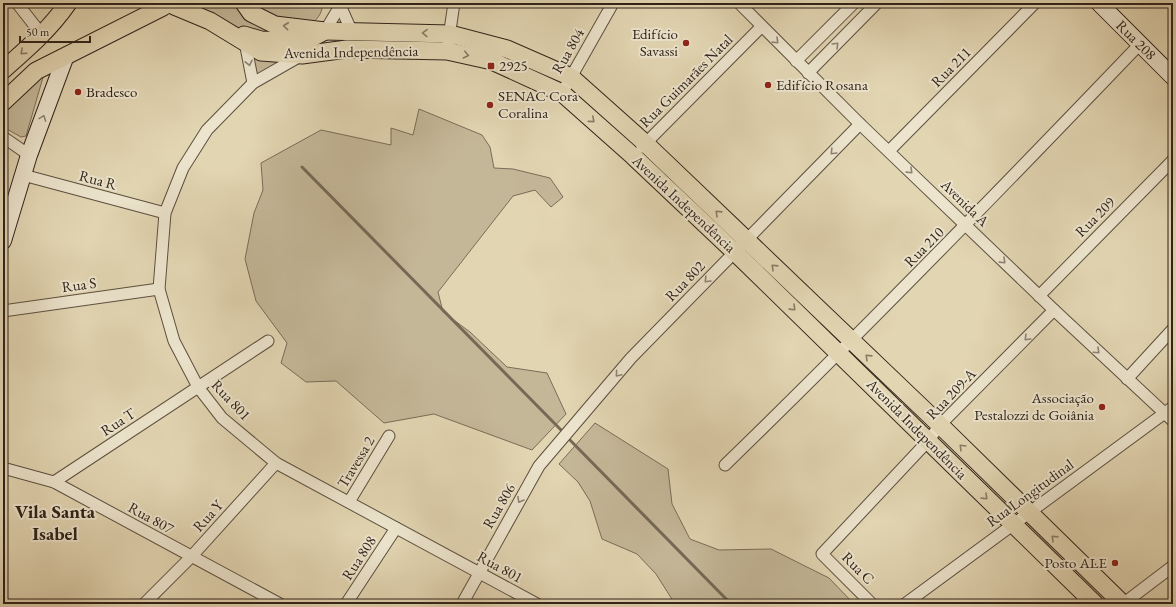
<svg xmlns="http://www.w3.org/2000/svg" width="1176" height="607" viewBox="0 0 1176 607" font-family="'EB Garamond',serif">
	<style>
		.green { fill: #c4b798; stroke: #7a6c58 }
		.lines { fill: none; stroke-linecap: round; stroke-linejoin: round }
		.stream { stroke: #766956; stroke-width: 3 }
		.street-casing { stroke: #5c4f3f; stroke-width: 13 }
		.secondary-casing { stroke: #2f2219; stroke-width: 18 }
		.primary-casing { stroke: #2f2219; stroke-width: 19 }
		.street { stroke: #ece4cd; stroke-width: 11 }
		.secondary { stroke: #ece4cd; stroke-width: 16 }
		.primary { stroke: #e2d5b2; stroke-width: 17 }
		.oneway { stroke: #887c66 }
		.oneway2 { stroke: #8e8373 }
		.poi-dot { fill: #8f2418; stroke: #ece4cd; stroke-width: 1.5 }
		.labels { text-anchor: middle; stroke-width: 4; stroke-linejoin: round; paint-order: stroke }
		.poi-label { font-size: 15px; fill: #2f2219; stroke: #ece4cd; text-anchor: start }
		.street-label { font-size: 15px; fill: #2f2219; stroke: #ece4cd }
		.district-label { font-size: 19px; font-weight: bold; fill: #2f2219; stroke: #ece4cd }
	</style>
	<rect width="100%" height="100%" fill="#e2d5b2"/>
	<filter id="stains"><feTurbulence type="fractalNoise" baseFrequency=".005" numOctaves="4"/><feColorMatrix values="0 0 0 0 .2 0 0 0 0 .09 0 0 0 0 .02 0 0 0 .5 -.17"/></filter>
	<radialGradient id="worn" r=".72"><stop offset=".6" stop-color="#630" stop-opacity="0"/><stop offset="1" stop-color="#630" stop-opacity=".3"/></radialGradient>
	<g class="green">
		<polygon points="189,3 241,3 275,27 261,39 175,6"/>
		<path d="M247 3H323C322 12 319 18 312 23L278 20Z"/>
		<polygon points="249,52 296,56 256,78"/>
		<polygon points="44,74 26,136 21,137 3,127 3,103"/>
		<polygon points="419,109 482,135 490,147 494,168 513,169 550,178 563,197 551,207 535,190 513,196 438,292 443,312 470,332 507,367 547,373 566,414 532,450 434,414 384,423 336,381 306,382 281,363 287,343 256,301 245,259 254,213 263,190 261,163 321,130 391,145 391,128 413,135"/>
		<polygon points="595,423 668,469 672,504 690,539 719,550 771,549 829,578 854,604 675,604 656,574 637,554 602,539 590,501 578,482 559,464"/>
	</g>
	<g class="lines">
		<g class="stream">
			<polyline points="302,167 562,431"/>
			<polyline points="569,439 731,604"/>
		</g>
		<defs>
			<g id="street">
				<polyline points="17,3 42,35"/>
				<polyline points="339,3 351,30"/>
				<polyline points="739,3 860,124 1054,310 1173,421"/>
				<polyline points="325,31 340,6"/>
				<polyline points="245,42 253,83"/>
				<polyline points="447,51 454,3"/>
				<polyline points="302,55 253,83 207,130 183,168 165,213 159,289 174,341 198,387 222,418 276,463 537,604"/>
				<polyline points="796,61 854,3"/>
				<polyline points="808,73 877,3"/>
				<polyline points="562,93 613,3"/>
				<polyline points="3,137 29,155"/>
				<polyline points="642,147 761,27"/>
				<polyline points="889,151 1035,3"/>
				<polyline points="23,175 165,213"/>
				<polyline points="1039,296 1173,160"/>
				<polyline points="3,311 159,289"/>
				<polyline points="1127,379 1173,329"/>
				<path d="M725 465C866 328 1003 187 1139 45"/>
				<polyline points="3,468 54,482 280,604"/>
				<polyline points="54,482 268,341"/>
				<polyline points="349,502 389,436"/>
				<polyline points="144,604 191,557 276,463"/>
				<polyline points="346,604 396,528"/>
				<polyline points="462,604 539,466 631,358 860,124"/>
				<polyline points="872,604 822,554 928,441 940,425 1054,310"/>
				<polyline points="905,604 1173,407"/>
				<polyline points="1123,604 1173,566"/>
			</g>
			<g id="secondary">
				<polyline points="1099,3 1173,77"/>
				<polyline points="3,241 29,155 65,58"/>
			</g>
			<g id="primary">
				<polyline points="244,3 251,13 275,25 325,31 450,34 507,49 571,77 645,143 940,425 1123,604"/>
				<polyline points="174,6 210,21 261,52 302,55 347,49 447,51 492,61 562,93 633,156 742,259 1095,604"/>
				<polyline points="244,35 261,40 306,41 325,31"/>
				<path d="M3 70C27 49 50 29 68 3"/>
				<polyline points="3,102 36,71 163,7"/>
			</g>
		</defs>
		<use href="#street" class="street-casing"/>
		<use href="#secondary" class="secondary-casing"/>
		<use href="#primary" class="primary-casing"/>
		<use href="#street" class="street"/>
		<use href="#secondary" class="secondary"/>
		<use href="#primary" class="primary"/>
	</g>
	<defs><path id="oneway-chevron" d="M-2-3.5L2.5 0L-2 3.5" fill="none" stroke-width="1.6" stroke-linecap="round" stroke-linejoin="round"/></defs>
	<g class="oneway">
		<use href="#oneway-chevron" transform="translate(286 26) rotate(-174)"/>
		<use href="#oneway-chevron" transform="translate(425 33) rotate(-178)"/>
		<use href="#oneway-chevron" transform="translate(23 52) rotate(138)"/>
		<use href="#oneway-chevron" transform="translate(466 55) rotate(13)"/>
		<use href="#oneway-chevron" transform="translate(592 120) rotate(41)"/>
		<use href="#oneway-chevron" transform="translate(718 213) rotate(-136)"/>
		<use href="#oneway-chevron" transform="translate(774 267) rotate(-136)"/>
		<use href="#oneway-chevron" transform="translate(793 308) rotate(44)"/>
		<use href="#oneway-chevron" transform="translate(868 357) rotate(-136)"/>
		<use href="#oneway-chevron" transform="translate(962 447) rotate(-135)"/>
		<use href="#oneway-chevron" transform="translate(985 497) rotate(44)"/>
		<use href="#oneway-chevron" transform="translate(1054 538) rotate(-136)"/>
	</g>
	<g class="oneway2">
		<use href="#oneway-chevron" transform="translate(776 41) rotate(44)"/>
		<use href="#oneway-chevron" transform="translate(836 45) rotate(-45)"/>
		<use href="#oneway-chevron" transform="translate(249 63) rotate(78)"/>
		<use href="#oneway-chevron" transform="translate(43 118) rotate(-70)"/>
		<use href="#oneway-chevron" transform="translate(833 152) rotate(134)"/>
		<use href="#oneway-chevron" transform="translate(910 171) rotate(44)"/>
		<use href="#oneway-chevron" transform="translate(1003 261) rotate(44)"/>
		<use href="#oneway-chevron" transform="translate(707 280) rotate(134)"/>
		<use href="#oneway-chevron" transform="translate(1027 338) rotate(135)"/>
		<use href="#oneway-chevron" transform="translate(1097 351) rotate(43)"/>
		<use href="#oneway-chevron" transform="translate(618 374) rotate(130)"/>
		<use href="#oneway-chevron" transform="translate(520 500) rotate(120)"/>
	</g>
	<g class="poi-dot">
		<circle cx="686" cy="43" r="4"/>
		<rect x="487" y="62" width="8" height="8" rx="2"/>
		<circle cx="768" cy="85" r="4"/>
		<circle cx="78" cy="92" r="4"/>
		<circle cx="490" cy="105" r="4"/>
		<circle cx="1102" cy="407" r="4"/>
		<circle cx="1115" cy="563" r="4"/>
	</g>
	<g class="labels">
		<g class="poi-label">
			<text x="678" y="39" text-anchor="end">Edifício<tspan x="678" dy="17">Savassi</tspan></text>
			<text x="499" y="71">2925</text>
			<text x="776" y="90">Edifício Rosana</text>
			<text x="86" y="97">Bradesco</text>
			<text x="498" y="101">SENAC Cora<tspan x="498" dy="17">Coralina</tspan></text>
			<text x="1094" y="403" text-anchor="end">Associação<tspan x="1094" dy="17">Pestalozzi de Goiânia</tspan></text>
			<text x="1107" y="568" text-anchor="end">Posto ALE</text>
		</g>
		<g class="street-label">
			<text transform="translate(1136 40) rotate(45)" y="5">Rua 208</text>
			<text transform="translate(568 51) rotate(-60)" y="5">Rua 804</text>
			<text transform="translate(351 52) rotate(-1)" y="5">Avenida Independência</text>
			<text transform="translate(951 67) rotate(-45)" y="5">Rua 211</text>
			<text transform="translate(686 81) rotate(-45)" y="5">Rua Guimarães Natal</text>
			<text transform="translate(98 180) rotate(15)" y="5">Rua R</text>
			<text transform="translate(965 203) rotate(44)" y="5">Avenida A</text>
			<text transform="translate(684 204) rotate(43)" y="5">Avenida Independência</text>
			<text transform="translate(1095 217) rotate(-45)" y="5">Rua 209</text>
			<text transform="translate(924 247) rotate(-45)" y="5">Rua 210</text>
			<text transform="translate(685 281) rotate(-46)" y="5">Rua 802</text>
			<text transform="translate(79 285) rotate(-8)" y="5">Rua S</text>
			<text transform="translate(951 394) rotate(-46)" y="5">Rua 209-A</text>
			<text transform="translate(231 400) rotate(47)" y="5">Rua 801</text>
			<text transform="translate(118 422) rotate(-33)" y="5">Rua T</text>
			<text transform="translate(917 429) rotate(45)" y="5">Avenida Independência</text>
			<text transform="translate(356 462) rotate(-59)" y="5">Travessa 2</text>
			<text transform="translate(1030 493) rotate(-36)" y="5">Rua Longitudinal</text>
			<text transform="translate(499 506) rotate(-60)" y="5">Rua 806</text>
			<text transform="translate(208 516) rotate(-48)" y="5">Rua Y</text>
			<text transform="translate(151 518) rotate(29)" y="5">Rua 807</text>
			<text transform="translate(359 558) rotate(-57)" y="5">Rua 808</text>
			<text transform="translate(500 567) rotate(29)" y="5">Rua 801</text>
			<text transform="translate(858 568) rotate(45)" y="5">Rua C</text>
		</g>
		<g class="district-label">
			<text x="55" y="518">Vila Santa<tspan x="55" dy="22">Isabel</tspan></text>
		</g>
	</g>
	<rect width="1176" height="607" fill="none" stroke="#e2d5b2" stroke-width="16"/>
	<rect x="4" y="4" width="1168" height="599" fill="none" stroke="#2f2219" stroke-width="2"/>
	<rect x="8" y="8" width="1160" height="591" fill="none" stroke="#2f2219"/>
	<path d="M20 36v6h70v-6" fill="none" stroke="#2f2219" stroke-width="2"/>
	<text x="26" y="36" font-size="12" fill="#2f2219" stroke="#ece4cd" stroke-width="3" paint-order="stroke">50 m</text>
	<rect width="100%" height="100%" filter="url(#stains)"/>
	<rect width="100%" height="100%" fill="url(#worn)"/>
</svg>
